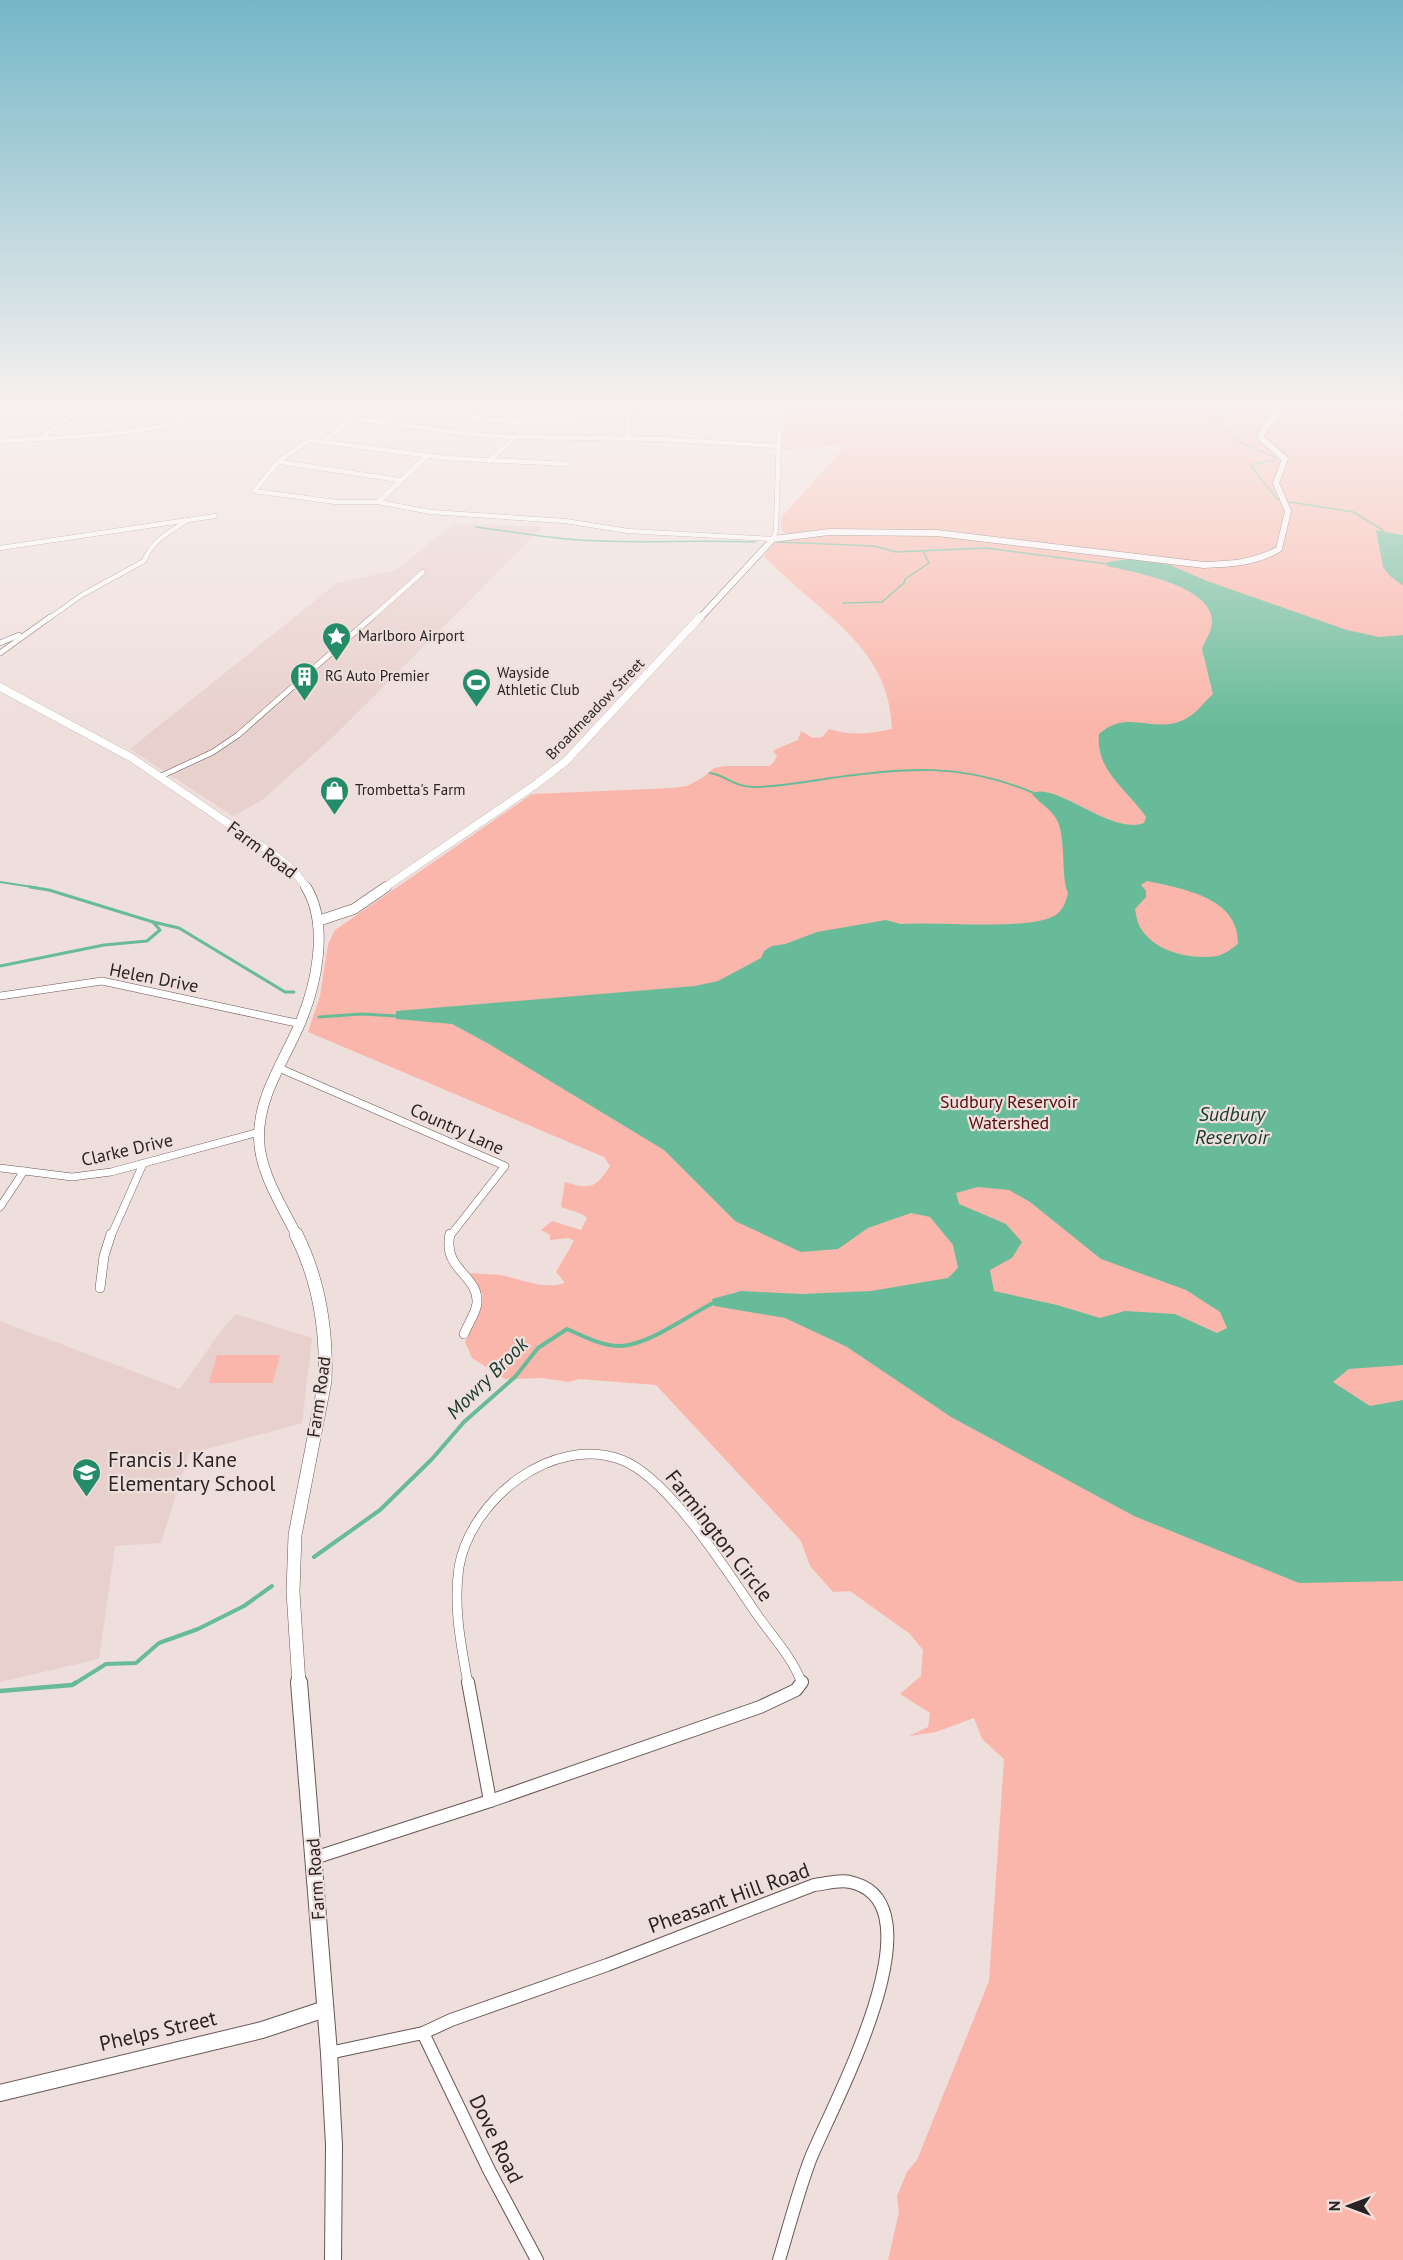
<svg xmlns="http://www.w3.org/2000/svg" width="1403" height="2260" viewBox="0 0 1403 2260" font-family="'PT Sans',sans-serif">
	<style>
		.built { fill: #e8d0cd }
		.green { fill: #fbb6ab }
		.water { fill: #68bb99; fill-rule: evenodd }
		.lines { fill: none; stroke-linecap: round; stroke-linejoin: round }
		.stream-far4 { stroke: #68bb99; stroke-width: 1.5 }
		.stream-far3 { stroke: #68bb99; stroke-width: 2 }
		.stream-far2 { stroke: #68bb99; stroke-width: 3 }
		.stream-far1 { stroke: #68bb99; stroke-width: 4 }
		.stream { stroke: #68bb99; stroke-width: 4.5 }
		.minor-far4-casing { stroke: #665856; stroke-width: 5 }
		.minor-far3-casing { stroke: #665856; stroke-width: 6 }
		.minor-far2-casing { stroke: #665856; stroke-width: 8 }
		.minor-far1-casing { stroke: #665856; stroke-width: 10 }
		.minor-casing { stroke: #665856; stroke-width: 14 }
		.tertiary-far4-casing { stroke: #665856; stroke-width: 7 }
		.tertiary-far3-casing { stroke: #665856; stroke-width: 8 }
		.tertiary-far2-casing { stroke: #665856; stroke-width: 11 }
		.tertiary-far1-casing { stroke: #665856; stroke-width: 14 }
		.tertiary-casing { stroke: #665856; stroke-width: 18 }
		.minor-far4 { stroke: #fff; stroke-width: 4.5 }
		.minor-far3 { stroke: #fff; stroke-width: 5 }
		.minor-far2 { stroke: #fff; stroke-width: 7 }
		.minor-far1 { stroke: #fff; stroke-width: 9 }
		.minor { stroke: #fff; stroke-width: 12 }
		.tertiary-far4 { stroke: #fff; stroke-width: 6 }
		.tertiary-far3 { stroke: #fff; stroke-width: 8 }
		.tertiary-far2 { stroke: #fff; stroke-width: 10 }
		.tertiary-far1 { stroke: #fff; stroke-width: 13 }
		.tertiary { stroke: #fff; stroke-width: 16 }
		.labels { text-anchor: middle; stroke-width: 4.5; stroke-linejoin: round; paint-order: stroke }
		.far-poi-label { font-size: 15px; fill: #292423; stroke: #efdfdc; text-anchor: start }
		.far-street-label { font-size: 15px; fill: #292423; stroke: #efdfdc }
		.street-label { font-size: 18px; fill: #292423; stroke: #efdfdc }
		.park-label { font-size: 18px; fill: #550f0c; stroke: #efdfdc }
		.water-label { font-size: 20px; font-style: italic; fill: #163b2d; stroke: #efdfdc }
		.near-poi-label { font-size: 21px; fill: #292423; stroke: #efdfdc; text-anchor: start }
		.near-street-label { font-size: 21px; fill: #292423; stroke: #efdfdc }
	</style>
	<rect width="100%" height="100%" fill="#efdfdc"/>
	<g class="built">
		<polygon points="454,523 543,527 333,737 261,801 233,816 130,749 337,583 396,570"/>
		<polygon points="236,1314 312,1338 302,1423 189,1454 161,1543 115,1546 99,1659 0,1682 0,1321 180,1389 221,1331"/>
	</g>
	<g class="green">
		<path d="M791 409H1403V2260H888L899 2212 897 2196 907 2172 917 2160 989 1981 1004 1759 982 1739 974 1718 936 1732 909 1736 928 1727 930 1713 900 1694 921 1676 923 1650 910 1634 850 1591 833 1592 810 1566 801 1541 656 1385 579 1379 569 1382 542 1378 505 1379 472 1358 465 1342 479 1313 483 1295 468 1279 471 1273C481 1274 490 1274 500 1275 522 1279 542 1290 565 1283L556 1272 574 1241 569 1238 550 1240V1235L541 1230 552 1221 581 1230 587 1218 582 1214 561 1207 565 1182C590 1190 596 1188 610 1166L604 1157 308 1032 320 996 328 944 335 930 532 794 671 788 687 786 702 778 714 768 725 766H769L774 762 777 755 773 752 776 749 798 740 801 731 813 738 822 737 829 729C852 736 869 734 892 729 890 644 816 612 764 556L777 540 786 534 781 530V518L847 444 779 451 781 432Z"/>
		<polygon points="217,1355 280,1355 273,1383 209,1383"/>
	</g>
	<g class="water">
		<polygon points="1376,530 1403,535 1403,586 1389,575 1383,567"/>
		<path d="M1130 559 1170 565 1207 581 1347 630 1379 637 1403 635V1365L1349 1369 1333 1382 1370 1406 1403 1400V1581L1299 1583 1134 1516 951 1417 847 1347 785 1318 714 1306 712 1299 741 1291 801 1294 871 1291 948 1278 958 1268 953 1245 930 1217 911 1213 868 1228 838 1249 801 1252 735 1221 664 1150 489 1044 452 1024 396 1019V1011L695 986 718 981 761 958 764 951 772 946 785 944 817 932 886 920 901 924C936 921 1026 931 1054 916 1062 912 1066 902 1068 893 1061 879 1066 842 1058 822 1052 809 1040 804 1032 794 1052 779 1112 836 1144 823L1146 817C1128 790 1095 771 1099 734 1127 709 1152 733 1181 721 1196 715 1202 704 1213 694L1202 649C1205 640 1211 633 1212 623 1215 586 1133 572 1107 566L1108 562ZM1147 881C1183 889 1239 897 1238 944 1232 948 1224 955 1217 956 1191 960 1154 952 1140 927 1137 922 1136 914 1135 909L1146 897V891L1141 885ZM978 1187 1009 1190 1030 1202 1101 1259 1186 1290 1220 1312 1227 1328 1217 1333 1175 1314 1125 1311 1100 1318 1057 1305 994 1291 990 1270 1012 1258 1022 1242 1006 1224 959 1204 956 1193Z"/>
	</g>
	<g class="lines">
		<g class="stream-far4">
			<polyline points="1229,409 1229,412 1216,417 1215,423 1243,444 1275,457 1275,460 1250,465 1278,500"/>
			<polyline points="1290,502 1353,512 1383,530"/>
			<path d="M476 527C506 531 537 536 567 539 630 545 692 539 755 542"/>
			<polyline points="777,542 874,546 896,552 986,548 1108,564"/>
			<polyline points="843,603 882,602 904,583 905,579 929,563 923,551"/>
		</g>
		<g class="stream-far3">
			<path d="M710 773C725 775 735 787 753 787 779 787 805 782 831 778 907 768 961 762 1034 793"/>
			<polyline points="0,882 39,888"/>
		</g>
		<g class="stream-far2">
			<polyline points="30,887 49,890 153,922"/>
			<polyline points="0,966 104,945 147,941 160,930 153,922 179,928 285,992 294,992"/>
			<polyline points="319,1017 362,1014 397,1016"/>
		</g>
		<g class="stream-far1">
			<path d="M314 1557 380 1510 432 1459 464 1422 515 1377 538 1348 567 1329C583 1336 602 1346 620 1346 649 1345 687 1316 713 1303"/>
			<polyline points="74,1684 106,1664 136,1663 159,1643 198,1629 244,1606 272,1586"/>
		</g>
		<polyline class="stream" points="0,1691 72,1685 77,1682"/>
		<defs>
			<g id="minor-far4">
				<polyline points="104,409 124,413 166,409"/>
				<polyline points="401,409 521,423 627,424"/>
				<polyline points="216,412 265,417 293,409"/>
				<polyline points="351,418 461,433 510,437 660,439 776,446"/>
				<polyline points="43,436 81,409"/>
				<polyline points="630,438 627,424 631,409"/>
				<path d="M0 441C75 436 150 437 220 409"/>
				<polyline points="324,442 360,409"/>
				<polyline points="489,461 515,437"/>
				<polyline points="280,462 399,480"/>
				<polyline points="567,464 446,458 309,440 278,462 254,491 336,502 378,502 431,512 565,521 628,531 773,539 776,530 779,433"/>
				<polyline points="378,502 427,456"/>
				<polyline points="0,548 215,516"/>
				<path d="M48 619 82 595 144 561C152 540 170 532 188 520"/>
				<polyline points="370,619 423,572"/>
			</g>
			<g id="minor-far3">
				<polyline points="0,643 19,635"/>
				<polyline points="0,653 50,617"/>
				<polyline points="159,777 213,752 238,735 372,617"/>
			</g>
			<g id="minor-far2">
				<polyline points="0,996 102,981 301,1024"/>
				<polyline points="279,1068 505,1166 450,1236"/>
				<polyline points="0,1168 72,1177 111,1172 259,1132"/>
				<polyline points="0,1207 24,1171"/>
				<polyline points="111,1236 143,1164"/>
			</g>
			<g id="minor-far1">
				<path d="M450 1234C442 1270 479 1275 477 1303 476 1313 468 1324 464 1334"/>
				<polyline points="100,1288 104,1256 111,1234"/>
				<path d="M468 1684C461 1645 453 1606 459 1567 471 1499 553 1434 622 1460 670 1479 728 1573 758 1616 773 1637 794 1660 802 1684"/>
			</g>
			<g id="minor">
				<polyline points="468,1682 490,1801"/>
				<polyline points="490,1801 760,1707 796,1690 802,1682"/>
				<polyline points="314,1858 490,1801"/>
				<polyline points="423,2033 489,2170 537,2260"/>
				<path d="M329 2053 423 2033 451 2020 607 1965 814 1885C825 1884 840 1879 850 1882 946 1902 829 2111 810 2160 798 2192 789 2227 779 2260"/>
			</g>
			<path id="tertiary-far4" d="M699 619 773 539 829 532 937 533 1204 565C1231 564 1255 563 1279 549L1288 511 1276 483 1285 459 1261 438C1264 422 1274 424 1278 409"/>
			<g id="tertiary-far3">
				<polyline points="0,687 132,758 276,856 294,871 307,888"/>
				<polyline points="384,888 535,785 566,761 700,617"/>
			</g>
			<g id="tertiary-far2">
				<polyline points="318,921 354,909 386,887"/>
				<path d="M297 1236C282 1206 260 1173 259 1139 258 1098 282 1064 298 1028 316 988 330 926 306 887"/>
			</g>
			<path id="tertiary-far1" d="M296 1234C319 1280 327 1331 325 1381L295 1535 293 1592 299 1684"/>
			<g id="tertiary">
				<polyline points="299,1682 329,2053 334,2145 333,2260"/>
				<polyline points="0,2093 262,2030 325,2009"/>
			</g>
		</defs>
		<use href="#minor-far4" class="minor-far4-casing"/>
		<use href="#minor-far3" class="minor-far3-casing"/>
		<use href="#minor-far2" class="minor-far2-casing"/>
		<use href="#minor-far1" class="minor-far1-casing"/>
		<use href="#minor" class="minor-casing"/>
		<use href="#tertiary-far4" class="tertiary-far4-casing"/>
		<use href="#tertiary-far3" class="tertiary-far3-casing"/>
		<use href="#tertiary-far2" class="tertiary-far2-casing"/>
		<use href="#tertiary-far1" class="tertiary-far1-casing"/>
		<use href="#tertiary" class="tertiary-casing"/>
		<use href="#minor-far4" class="minor-far4"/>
		<use href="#minor-far3" class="minor-far3"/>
		<use href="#minor-far2" class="minor-far2"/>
		<use href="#minor-far1" class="minor-far1"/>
		<use href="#minor" class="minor"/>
		<use href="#tertiary-far4" class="tertiary-far4"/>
		<use href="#tertiary-far3" class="tertiary-far3"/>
		<use href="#tertiary-far2" class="tertiary-far2"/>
		<use href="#tertiary-far1" class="tertiary-far1"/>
		<use href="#tertiary" class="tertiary"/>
	</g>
	<linearGradient id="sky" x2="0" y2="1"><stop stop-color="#75b7c8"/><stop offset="0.56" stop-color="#f8f1ef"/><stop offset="1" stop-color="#f8f1ef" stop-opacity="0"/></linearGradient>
	<rect width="1403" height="725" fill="url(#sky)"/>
	<defs>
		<symbol id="sight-pin" viewBox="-11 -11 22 30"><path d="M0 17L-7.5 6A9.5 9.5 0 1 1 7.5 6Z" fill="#248c68" stroke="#efdfdc"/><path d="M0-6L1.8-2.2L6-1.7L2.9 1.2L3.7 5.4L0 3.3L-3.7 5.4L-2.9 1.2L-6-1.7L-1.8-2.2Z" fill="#fff"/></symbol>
		<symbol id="building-pin" viewBox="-11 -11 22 30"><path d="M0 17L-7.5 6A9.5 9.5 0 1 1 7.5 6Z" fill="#248c68" stroke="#efdfdc"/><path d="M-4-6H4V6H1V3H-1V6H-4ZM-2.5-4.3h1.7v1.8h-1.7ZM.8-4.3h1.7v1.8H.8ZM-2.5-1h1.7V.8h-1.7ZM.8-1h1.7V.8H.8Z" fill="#fff"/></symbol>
		<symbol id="stadium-pin" viewBox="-11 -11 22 30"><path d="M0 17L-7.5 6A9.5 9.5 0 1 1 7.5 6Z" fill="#248c68" stroke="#efdfdc"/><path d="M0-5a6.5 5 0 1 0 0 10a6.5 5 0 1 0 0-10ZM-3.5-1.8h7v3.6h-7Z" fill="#fff"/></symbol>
		<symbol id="shop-pin" viewBox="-11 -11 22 30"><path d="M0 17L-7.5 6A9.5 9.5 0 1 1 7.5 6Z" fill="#248c68" stroke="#efdfdc"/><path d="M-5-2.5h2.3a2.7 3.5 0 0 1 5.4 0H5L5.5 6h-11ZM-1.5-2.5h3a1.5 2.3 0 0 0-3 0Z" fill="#fff"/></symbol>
		<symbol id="school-pin" viewBox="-11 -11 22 30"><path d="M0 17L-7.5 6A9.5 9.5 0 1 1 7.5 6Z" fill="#248c68" stroke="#efdfdc"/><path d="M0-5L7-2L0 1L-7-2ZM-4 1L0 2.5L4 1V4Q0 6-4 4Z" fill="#fff"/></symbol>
	</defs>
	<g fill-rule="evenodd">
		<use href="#sight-pin" x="320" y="620" width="33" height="45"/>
		<use href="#building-pin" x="288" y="660" width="33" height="45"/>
		<use href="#stadium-pin" x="460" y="666" width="33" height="45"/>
		<use href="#shop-pin" x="318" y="774" width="33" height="45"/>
		<use href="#school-pin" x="70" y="1456" width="33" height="45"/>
	</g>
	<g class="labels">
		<g class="far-poi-label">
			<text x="358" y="641">Marlboro Airport</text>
			<text x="497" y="678">Wayside<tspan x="497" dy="17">Athletic Club</tspan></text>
			<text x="325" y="681">RG Auto Premier</text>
			<text x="355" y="795">Trombetta's Farm</text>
		</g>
		<g class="far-street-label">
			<text transform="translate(595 709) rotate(-46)" y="5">Broadmeadow Street</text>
		</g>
		<g class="street-label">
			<text transform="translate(262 850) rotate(37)" y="6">Farm Road</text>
			<text transform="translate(154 978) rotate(11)" y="6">Helen Drive</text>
			<text transform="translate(457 1129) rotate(24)" y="6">Country Lane</text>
			<text transform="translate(127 1150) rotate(-13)" y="6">Clarke Drive</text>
			<text transform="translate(319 1397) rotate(-82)" y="6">Farm Road</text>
			<text transform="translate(316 1879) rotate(-94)" y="6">Farm Road</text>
		</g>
		<g class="park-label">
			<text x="1009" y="1108">Sudbury Reservoir<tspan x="1009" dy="21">Watershed</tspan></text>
		</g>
		<g class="water-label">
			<text x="1232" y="1121">Sudbury<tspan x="1232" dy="23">Reservoir</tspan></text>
			<text transform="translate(487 1378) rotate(-45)" y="7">Mowry Brook</text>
		</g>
		<g class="near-poi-label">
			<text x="108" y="1467">Francis J. Kane<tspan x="108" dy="24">Elementary School</tspan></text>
		</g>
		<g class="near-street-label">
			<text transform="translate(719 1536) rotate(52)" y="7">Farmington Circle</text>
			<text transform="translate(729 1898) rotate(-20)" y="7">Pheasant Hill Road</text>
			<text transform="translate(158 2031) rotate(-13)" y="7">Phelps Street</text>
			<text transform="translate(496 2139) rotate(64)" y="7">Dove Road</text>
		</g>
	</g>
	<g transform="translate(1349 2206) rotate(270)" stroke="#efdfdc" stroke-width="4.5" paint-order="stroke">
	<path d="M0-4.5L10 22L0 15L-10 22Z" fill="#292423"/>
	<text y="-9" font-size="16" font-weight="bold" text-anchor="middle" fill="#292423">N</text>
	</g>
</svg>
